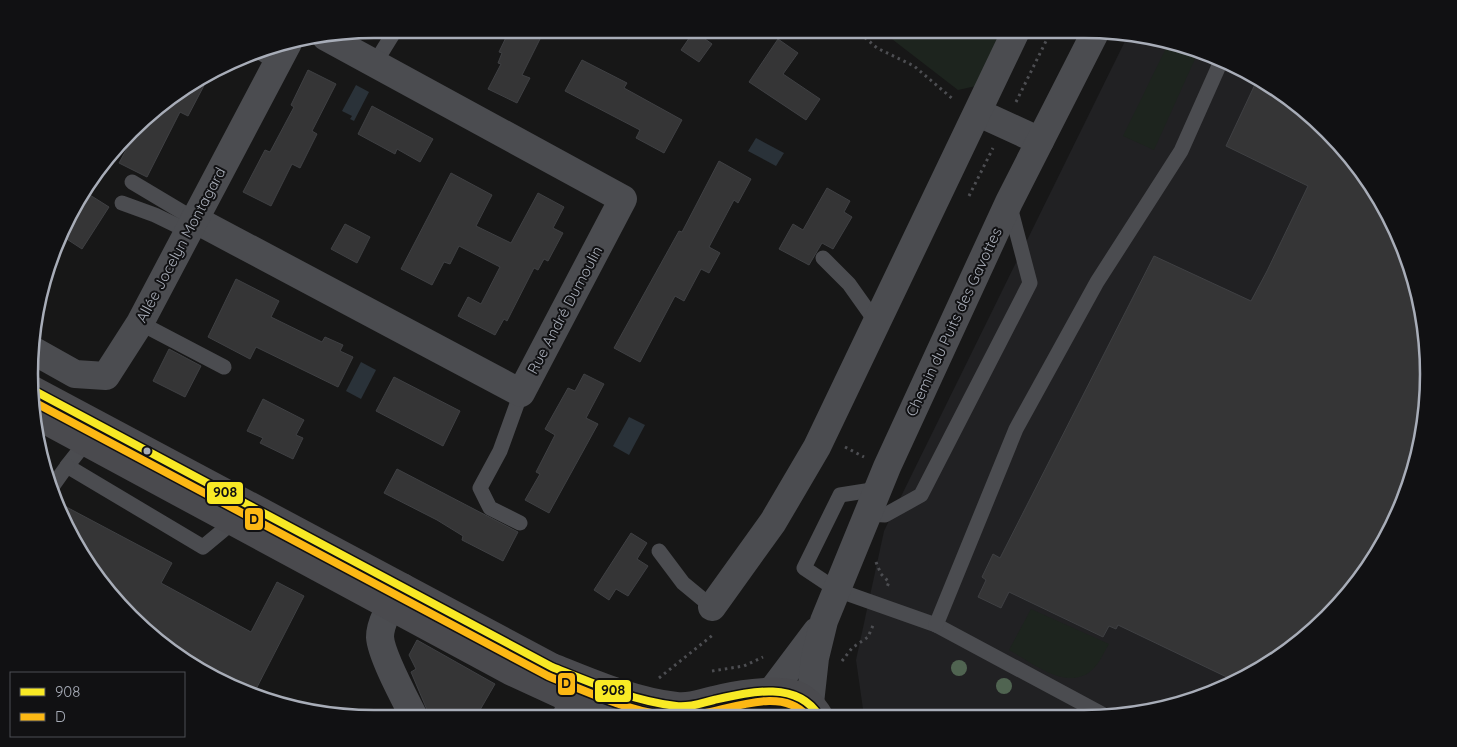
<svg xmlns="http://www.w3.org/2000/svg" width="1457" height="747" viewBox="0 0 1457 747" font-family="Quicksand,sans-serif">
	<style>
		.built { fill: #212123 }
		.green { fill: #1d241e }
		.water { fill: #2a3239 }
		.building { fill: #353536; stroke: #3f4043 }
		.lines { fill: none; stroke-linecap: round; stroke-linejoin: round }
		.path { stroke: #4d4e52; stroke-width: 3; stroke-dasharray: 2.5 4; stroke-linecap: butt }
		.lane { stroke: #4b4c50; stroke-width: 15 }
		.street { stroke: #4b4c50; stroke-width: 28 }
		.secondary { stroke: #4a4a4e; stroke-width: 28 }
		.bus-1-casing { stroke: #111113; stroke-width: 11 }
		.bus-2-casing { stroke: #111113; stroke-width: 11 }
		.bus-1 { stroke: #f8e925; stroke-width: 8 }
		.bus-2 { stroke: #fcb814; stroke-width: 8 }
		.tree { fill: #506451 }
		.bus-dot { fill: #a8adb8; stroke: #111113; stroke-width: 2 }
		.labels { text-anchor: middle; stroke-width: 4; stroke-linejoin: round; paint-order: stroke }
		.street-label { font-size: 15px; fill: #a8adb8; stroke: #111113 }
		.rim { fill: none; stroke: #a8adb8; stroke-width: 2.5 }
		.line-badge { stroke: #111113; stroke-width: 2 }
		.pale-badge-label { font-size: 14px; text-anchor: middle; font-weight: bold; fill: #111 }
	</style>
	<rect width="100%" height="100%" fill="#171717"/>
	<polygon class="built" points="1129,33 1172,40 1236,64 1293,100 1343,146 1382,201 1410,262 1425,328 1428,396 1357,584 1293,647 1215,692 1129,715 864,716 856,660 884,531"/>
	<g class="green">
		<polygon points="879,29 1004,29 976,86 958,90"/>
		<polygon points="1170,40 1199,50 1154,150 1123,136"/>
		<path d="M1031 609 1109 644C1104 652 1100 662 1094 668 1069 694 1033 663 1009 650Z"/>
	</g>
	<g class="water">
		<polygon points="356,85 369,92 354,121 350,119 352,116 342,111"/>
		<polygon points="756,138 784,153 776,166 748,151"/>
		<polygon points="361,362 376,370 361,399 346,391"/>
		<polygon points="629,417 645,425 629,455 613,446"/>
	</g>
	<g class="building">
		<polygon points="510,29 520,29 540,39 522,75 530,78 517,103 488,89 501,64 498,63 502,53 499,52"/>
		<polygon points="694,31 712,44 699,62 681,50"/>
		<polygon points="778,39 798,53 783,74 820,99 806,120 749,82"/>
		<polygon points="582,60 627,83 624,88 682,120 664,153 636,138 640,130 565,91"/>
		<polygon points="308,70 336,84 312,131 317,134 300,168 292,164 271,206 243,192 265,150 270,152 294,107 291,105"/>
		<polygon points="209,76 188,116 180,112 147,177 119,163 138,128 163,100"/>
		<polygon points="1258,78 1293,100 1342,146 1382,201 1410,262 1425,328 1428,396 1417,462 1393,526 1357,584 1293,647 1235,681 1118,625 1116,629 1109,626 1103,637 1009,592 1001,608 978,597 986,580 982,577 993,554 1000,558 1154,256 1251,301 1267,271 1308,186 1226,146"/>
		<polygon points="372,106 433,139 420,162 397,149 395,154 358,134"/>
		<polygon points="719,161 751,179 738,203 734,200 709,247 720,253 709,273 701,269 684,301 675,296 640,362 614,348 679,231 682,232"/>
		<polygon points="451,173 492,195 476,226 511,243 538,193 564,207 553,228 563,233 548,261 544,259 538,270 534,268 507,321 504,319 495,335 458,316 468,297 481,304 500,267 459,246 450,264 444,262 432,285 401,269"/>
		<polygon points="827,188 850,201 844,212 852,217 833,249 822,243 809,265 779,249 793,224 803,230"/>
		<polygon points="82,190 109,207 82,249 59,234"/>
		<polygon points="345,224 370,237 357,263 331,249"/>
		<polygon points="236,279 279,301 271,317 322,342 325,337 343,345 340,351 353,357 338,387 256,347 250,359 208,337"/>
		<polygon points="169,349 201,366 185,397 153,381"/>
		<polygon points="584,374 604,384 586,418 598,424 549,513 525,500 540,474 536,472 555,435 545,429 568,388 575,391"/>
		<polygon points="394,377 460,411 443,446 376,411"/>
		<polygon points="263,399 304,420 296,435 303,438 293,459 260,443 263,438 247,431"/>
		<polygon points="397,469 518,532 503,561 462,540 463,536 437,520 384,493"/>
		<polygon points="57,502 172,563 161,583 251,632 277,582 304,596 253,695 221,683 130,617 64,526"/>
		<polygon points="631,533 647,543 637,559 648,566 628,596 616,589 609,600 594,590"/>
		<polygon points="417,640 495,684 480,710 479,717 430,717 411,672 416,669 409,655"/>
	</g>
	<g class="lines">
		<g class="path">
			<polyline points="855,29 877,48 914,66 954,100"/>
			<polyline points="1016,102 1052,29"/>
			<polyline points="969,196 993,148"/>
			<polyline points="845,447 864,457"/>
			<polyline points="876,562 881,574 889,582 887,587"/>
			<polyline points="842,661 852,648 868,637 874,623"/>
			<polyline points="712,671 744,666 763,657"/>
			<polyline points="659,678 714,634"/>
		</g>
		<g class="lane">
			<polyline points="256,50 277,63"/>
			<polyline points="375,63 396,29"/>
			<polyline points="132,182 194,219"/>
			<polyline points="122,203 155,215 188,231"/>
			<polyline points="823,258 849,284 876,322"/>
			<polyline points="140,323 224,367"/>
			<polyline points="88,437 86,442 67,466 203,547 233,522"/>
			<polyline points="52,487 67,466"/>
			<polyline points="878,489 840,495 804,568 837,590 936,625 1104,715"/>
			<polyline points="868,514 885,515 921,495 1030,283 1009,203"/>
			<polyline points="520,523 490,508 480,488 500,451 521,393"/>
			<polyline points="659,551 683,583 712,607"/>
			<polyline points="936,625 1016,429 1097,282 1181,151 1222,59"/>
			<polyline points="559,717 567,697"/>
		</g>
		<g class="street">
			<polyline points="979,113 1040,141"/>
			<polyline points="194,219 521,393 623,199 326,37"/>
			<polyline points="34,351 75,374 106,376 140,323 288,43"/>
			<path d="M402 587C394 601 380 620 380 637 381 655 405 699 414 717"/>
			<polyline points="712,607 773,522 817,447 1017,29"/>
			<polyline points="771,692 817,631"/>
			<polyline points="810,703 815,658 824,621 887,467 1009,202 1097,29"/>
		</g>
		<g class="secondary">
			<path d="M33 390 552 667C592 683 633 701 676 706 691 708 700 703 714 700 733 695 774 688 794 694 804 697 814 707 819 716"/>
			<polyline points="32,413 510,671 610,717"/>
		</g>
		<defs>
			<path id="bus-1" d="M33 390 552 667C592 683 633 701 676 706 689 708 701 703 714 700 749 692 797 680 819 716"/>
			<path id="bus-2" d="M32 401 548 676C588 692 644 719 687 716 722 714 780 683 807 716"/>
		</defs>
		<use href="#bus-1" class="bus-1-casing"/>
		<use href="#bus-2" class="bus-2-casing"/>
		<use href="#bus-1" class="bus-1"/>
		<use href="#bus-2" class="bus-2"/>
	</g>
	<g class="tree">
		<circle cx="959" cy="668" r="8"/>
		<circle cx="1004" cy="686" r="8"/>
	</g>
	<circle class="bus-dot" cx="147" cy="451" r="4.5"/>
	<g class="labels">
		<g class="street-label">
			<text transform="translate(181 245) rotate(-62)" y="5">Allée Jocelyn Montagard</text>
			<text transform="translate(565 310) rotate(-62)" y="5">Rue André Dumoulin</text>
			<text transform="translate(954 322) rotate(-65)" y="5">Chemin du Puits des Gavottes</text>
		</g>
	</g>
	<path d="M0 0H1457V747H0ZM374 38H1084A336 336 0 0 1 1420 374V374A336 336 0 0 1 1084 710H374A336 336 0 0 1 38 374V374A336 336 0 0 1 374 38Z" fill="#111113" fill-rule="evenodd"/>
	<path class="rim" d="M374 38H1084A336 336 0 0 1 1420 374V374A336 336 0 0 1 1084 710H374A336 336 0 0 1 38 374V374A336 336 0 0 1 374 38Z"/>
	<g class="line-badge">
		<rect x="206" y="481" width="38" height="24" rx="5" fill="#f8e925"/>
		<rect x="244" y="507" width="20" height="24" rx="5" fill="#fcb814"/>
		<rect x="557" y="672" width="19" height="24" rx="5" fill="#fcb814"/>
		<rect x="594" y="679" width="38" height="24" rx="5" fill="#f8e925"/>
	</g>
	<g class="pale-badge-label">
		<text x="225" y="497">908</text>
		<text x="254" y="524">D</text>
		<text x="566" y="688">D</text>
		<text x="613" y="695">908</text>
	</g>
	<rect x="10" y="672" width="175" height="65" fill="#111113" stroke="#4d4f55"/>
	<rect x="20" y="688" width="25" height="8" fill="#f8e925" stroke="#4d4f55"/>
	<text x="55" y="697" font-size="15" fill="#a8adb8">908</text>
	<rect x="20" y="713" width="25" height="8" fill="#fcb814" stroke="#4d4f55"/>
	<text x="55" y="722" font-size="15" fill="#a8adb8">D</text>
</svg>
